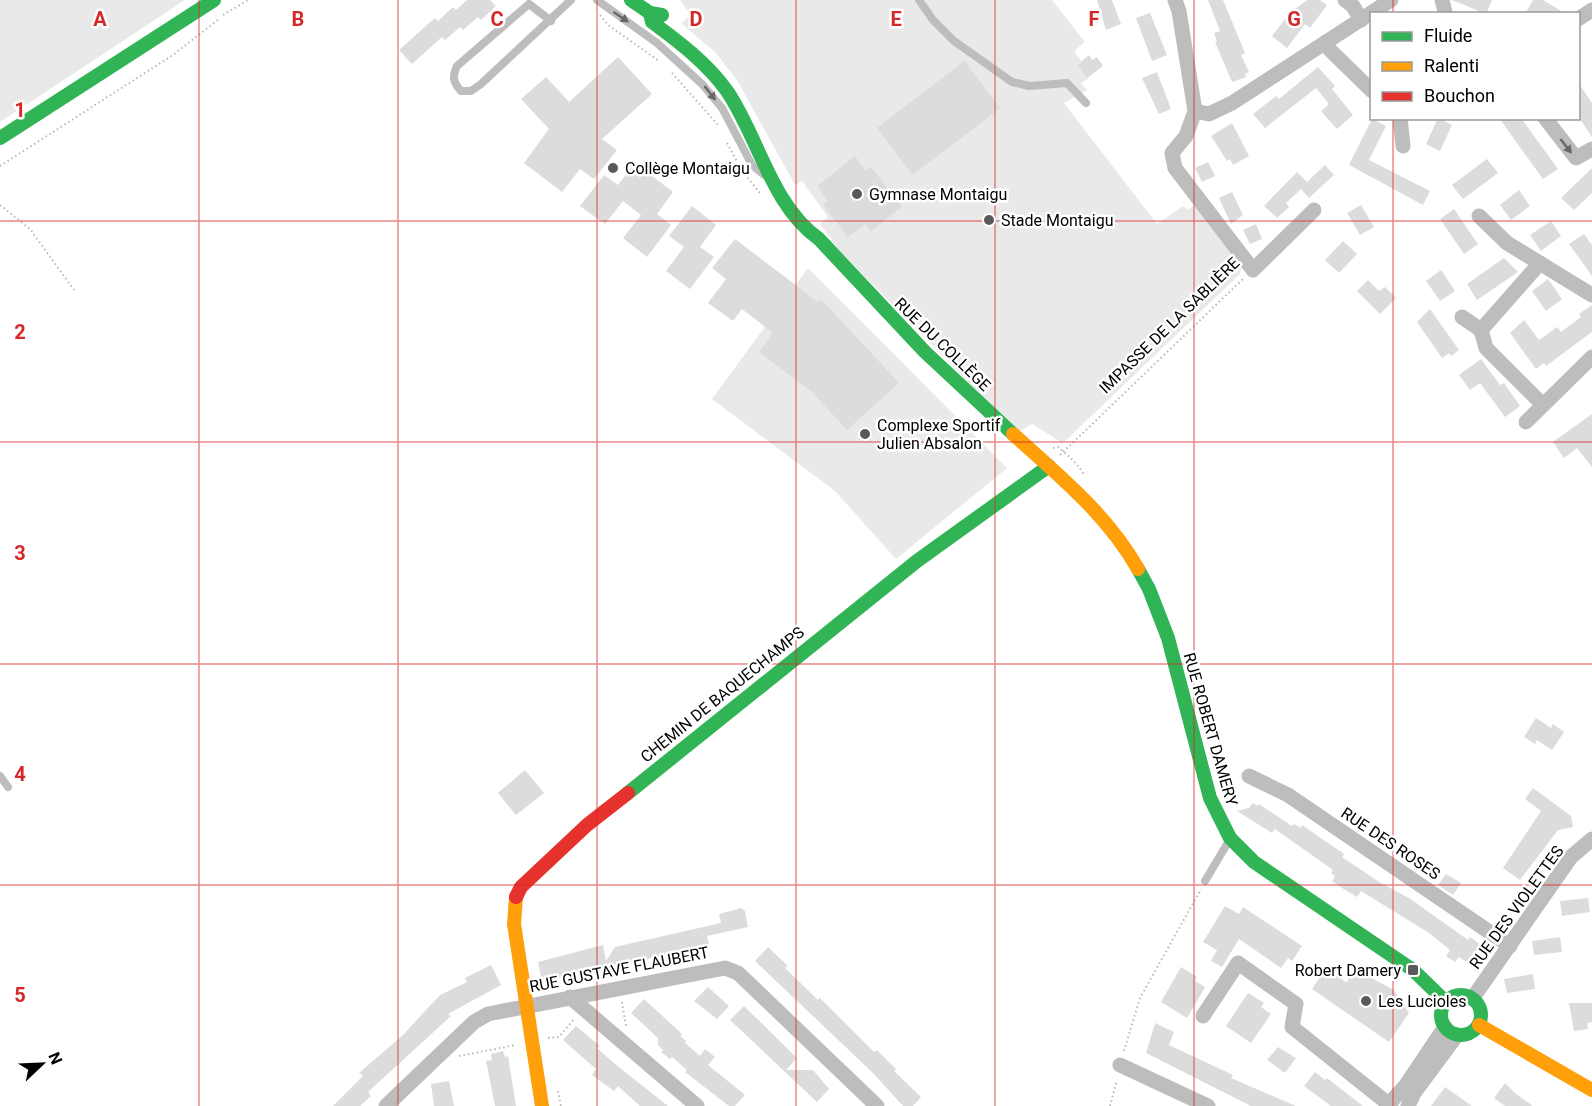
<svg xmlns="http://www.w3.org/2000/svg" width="1592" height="1106" viewBox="0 0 1592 1106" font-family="Roboto,sans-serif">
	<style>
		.green { fill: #e9e9e9 }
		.building { fill: #dcdcdc }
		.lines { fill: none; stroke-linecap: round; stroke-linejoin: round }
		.path { stroke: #b8b8b8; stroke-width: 2; stroke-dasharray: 1.5 3; stroke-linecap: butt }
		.lane { stroke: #bdbdbd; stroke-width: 8 }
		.street { stroke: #bdbdbd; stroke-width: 15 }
		.fast { stroke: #30b455; stroke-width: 14 }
		.slow { stroke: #ff9f0a; stroke-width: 14 }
		.jam { stroke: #e5322d; stroke-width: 14 }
		.oneway { fill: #686868 }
		.grid { fill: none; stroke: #d62828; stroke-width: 1.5; stroke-opacity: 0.55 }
		.poi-dot { fill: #595959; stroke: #fff; stroke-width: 2 }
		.labels { text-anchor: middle; stroke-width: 5; stroke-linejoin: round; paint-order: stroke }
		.poi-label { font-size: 16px; fill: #000; stroke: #fff; text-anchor: start }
		.street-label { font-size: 16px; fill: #000; stroke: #fff }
		.grid-label { font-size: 20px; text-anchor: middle; font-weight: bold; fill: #d62828; stroke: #fff; stroke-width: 5; stroke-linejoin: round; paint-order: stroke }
	</style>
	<rect width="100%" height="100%" fill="#fff"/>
	<g class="green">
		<polygon points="0,0 185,0 0,122"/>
		<polygon points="680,0 1052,0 1085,42 1074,51 1081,61 1077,65 1089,78 1081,83 1087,90 1064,103 1157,224 1183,206 1187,210 1195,205 1241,266 1240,274 1065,441 1061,442 1032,424 1020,431 976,390 839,250 820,224 828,217 802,181 795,185 737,80 715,52 681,23 691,15"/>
		<polygon points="808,268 1007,468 896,559 835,491 712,399"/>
	</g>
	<g class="building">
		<polygon points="467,0 490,0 496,6 481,20 478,17 463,30 460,27 445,40 442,37 412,64 399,50 435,18 438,21 453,7 456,10"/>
		<polygon points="1097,0 1112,0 1121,24 1106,30"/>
		<polygon points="1208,0 1223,0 1245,53 1241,55 1249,72 1245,74 1246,77 1232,82 1215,42 1217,41 1214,33 1220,31"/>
		<polygon points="1307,0 1320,0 1327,5 1310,28 1305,24 1287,48 1272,36 1290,13"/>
		<polygon points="1452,0 1492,0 1486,14"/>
		<polygon points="1533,0 1543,0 1566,14 1525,14"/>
		<polygon points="1150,13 1167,55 1152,61 1136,18"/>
		<polygon points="1089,55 1092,60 1097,57 1103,66 1087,78 1077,65"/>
		<polygon points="618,57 652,94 602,139 617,150 594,179 580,169 562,192 524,163 549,129 521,99 546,77 569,102"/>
		<polygon points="964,61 1000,108 913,175 877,128"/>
		<polygon points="1318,67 1335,86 1332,89 1353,115 1337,129 1321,111 1329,104 1316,88 1265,128 1253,114 1276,96 1279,99"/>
		<polygon points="1157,72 1171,109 1159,114 1142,78"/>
		<polygon points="1578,82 1592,103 1592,137 1578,116"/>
		<polygon points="1438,118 1452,125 1440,151 1426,144"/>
		<polygon points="1499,118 1521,118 1558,169 1543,179"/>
		<polygon points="1372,119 1386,126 1369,160 1430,191 1423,205 1349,165"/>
		<polygon points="1232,123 1249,156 1233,165 1230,159 1227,161 1211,136"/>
		<polygon points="855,156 866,171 871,167 902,207 871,231 865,224 848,237 823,205 828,201 817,186"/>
		<polygon points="1487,159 1498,173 1463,199 1452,185"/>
		<polygon points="1208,162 1215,176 1202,182 1195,168"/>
		<polygon points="635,163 673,192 657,214 671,225 647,257 623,238 641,215 623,201 605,224 580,206 604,175 618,185"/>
		<polygon points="1325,165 1334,175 1309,198 1301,189 1286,203 1289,207 1277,218 1264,206 1297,172 1307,182"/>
		<polygon points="1592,168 1592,193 1574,210 1561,198"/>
		<polygon points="1519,190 1530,206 1511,220 1500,205"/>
		<polygon points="1232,192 1243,215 1231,224 1219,198"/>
		<polygon points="1361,205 1374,227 1360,235 1347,213"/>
		<polygon points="692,206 716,225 700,247 714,257 690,289 666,271 684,247 669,236"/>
		<polygon points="1454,209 1478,244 1464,254 1440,219"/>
		<polygon points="1551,221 1561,236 1541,251 1530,235"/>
		<polygon points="1256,224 1262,239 1250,244 1243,230"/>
		<polygon points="1584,234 1592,245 1592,276 1569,244"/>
		<polygon points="735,239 818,302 821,299 899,383 847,430 812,392 759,352 773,333 742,309 733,321 708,303 726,279 712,268"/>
		<polygon points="1343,241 1357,254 1339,273 1325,260"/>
		<polygon points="1504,258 1518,272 1477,300 1467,284"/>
		<polygon points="1441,270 1455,291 1440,301 1426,281"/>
		<polygon points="1548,279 1562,299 1546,311 1532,291"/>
		<polygon points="1368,280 1379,291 1385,287 1396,298 1380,314 1357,291"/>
		<polygon points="1592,305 1592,332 1546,366 1544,363 1536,369 1510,333 1524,320 1539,340 1557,327 1561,332 1581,317 1579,314"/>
		<polygon points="1430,309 1459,350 1451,356 1449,353 1442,358 1417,322"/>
		<polygon points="1481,359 1500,385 1504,383 1520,406 1505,417 1480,383 1470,390 1459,375"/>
		<polygon points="1592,414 1592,467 1577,448 1564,458 1553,442"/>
		<polygon points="1536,718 1551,728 1553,724 1564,732 1552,750 1537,740 1535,744 1524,737"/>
		<polygon points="525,770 544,793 516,815 498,793"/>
		<polygon points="1533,788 1571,816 1573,827 1558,830 1520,880 1503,868 1541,811 1525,799"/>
		<polygon points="1253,803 1258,806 1259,804 1292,826 1294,824 1301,828 1302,825 1344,854 1342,857 1379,882 1409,898 1468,940 1470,937 1481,945 1468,963 1459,957 1455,962 1446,956 1450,950 1429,933 1361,891 1357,897 1342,888 1332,881 1335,876 1331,873 1333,870 1275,829 1272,833 1237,811 1249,808"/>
		<polygon points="1446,874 1461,883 1453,895 1438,885"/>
		<polygon points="1588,898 1590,912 1562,916 1560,901"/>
		<polygon points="1225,906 1239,914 1243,907 1302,946 1292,961 1288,958 1281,968 1239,939 1222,967 1211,961 1217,950 1203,942"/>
		<polygon points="741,908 745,911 748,927 707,936 709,944 689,948 690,951 599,968 542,982 538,962 603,945 606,961 615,947 721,923 719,914"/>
		<polygon points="1560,937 1562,952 1534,955 1532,941"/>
		<polygon points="768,947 788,966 785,968 818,1000 820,998 874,1052 877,1050 896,1069 894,1071 921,1097 913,1106 903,1106 873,1073 755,961"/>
		<polygon points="491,965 501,985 448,1014 451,1016 368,1092 371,1096 360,1106 333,1106 363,1076 359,1073 403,1035 440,995 467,982 465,978"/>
		<polygon points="1181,967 1197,977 1195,981 1205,987 1187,1018 1161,1002"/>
		<polygon points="1351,967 1394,990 1409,1013 1389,1042 1312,989 1326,968 1347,983"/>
		<polygon points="1533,974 1535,989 1507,993 1504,979"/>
		<polygon points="708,987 729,1006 717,1019 694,1001"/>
		<polygon points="1248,993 1264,1003 1261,1007 1271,1014 1251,1043 1226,1026"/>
		<polygon points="644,999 682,1034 680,1036 686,1041 685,1043 700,1056 705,1049 715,1057 708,1065 745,1095 735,1106 729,1106 685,1072 687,1070 672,1057 670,1059 661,1052 663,1050 658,1045 658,1038 631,1013"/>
		<polygon points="1569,1003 1592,1003 1592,1022 1587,1023 1588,1029 1574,1031"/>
		<polygon points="744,1006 797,1058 786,1070 813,1070 829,1089 817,1102 730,1020"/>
		<polygon points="1155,1023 1174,1032 1169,1045 1233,1075 1231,1078 1296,1106 1251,1106 1146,1053"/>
		<polygon points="576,1026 600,1046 597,1048 615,1064 668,1106 640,1106 618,1086 614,1091 592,1075 596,1069 563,1040"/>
		<polygon points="1278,1047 1296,1058 1285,1073 1267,1060"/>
		<polygon points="503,1051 505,1057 508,1056 516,1106 495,1106 486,1061 492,1060 491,1054"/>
		<polygon points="1315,1072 1325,1080 1327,1078 1363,1106 1331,1106 1304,1086"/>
		<polygon points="449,1081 454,1106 434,1106 431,1084"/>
		<polygon points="1505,1083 1516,1094 1533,1106 1505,1106 1494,1098"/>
		<polygon points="1445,1087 1472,1106 1431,1106"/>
	</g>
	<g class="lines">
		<g class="path">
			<polyline points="223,15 248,0"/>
			<polyline points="600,15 608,25 659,61"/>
			<polyline points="672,73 718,125"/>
			<polyline points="727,143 742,171 760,193"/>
			<polyline points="0,166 173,55 219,19"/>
			<polyline points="0,205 30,229 74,290"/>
			<path d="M1053 448 1058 447C1069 456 1078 464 1085 476"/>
			<polyline points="1060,455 1244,278"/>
			<polyline points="622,1002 626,1026"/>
			<polyline points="548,1038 559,1037 575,1018"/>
			<polyline points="1124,1051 1140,998 1201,889"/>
			<polyline points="459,1056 516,1045"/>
			<polyline points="558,1091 561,1106"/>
			<polyline points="1110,1106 1117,1080"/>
		</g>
		<g class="lane">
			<polyline points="597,0 657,43 702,84 722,108 752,165 764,175"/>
			<polyline points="919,0 933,20 954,41 1012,82 1029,86 1067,83 1086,103"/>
			<path d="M551 21 529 4 457 66C452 77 453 82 461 91H471L481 84 571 0"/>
			<polyline points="0,776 8,787"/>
			<polyline points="1205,881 1230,839"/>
		</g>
		<g class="street">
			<polyline points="1175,0 1179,11 1195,111 1186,136 1172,153 1175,168 1253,270 1314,210"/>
			<polyline points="1345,0 1353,6 1361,20"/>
			<polyline points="1442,0 1445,12"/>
			<polyline points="1578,19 1592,10"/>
			<polyline points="1326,42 1330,50 1372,91"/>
			<polyline points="1195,111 1209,114 1232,103 1391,0"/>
			<polyline points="1400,118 1403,146"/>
			<polyline points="1545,118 1576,158 1592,149"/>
			<polyline points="1479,216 1507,243 1592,295"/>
			<polyline points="1462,317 1481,330 1540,263"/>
			<polyline points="1481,330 1486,348 1543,405"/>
			<polyline points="1526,422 1592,357"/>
			<polyline points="1249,776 1288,795 1510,946"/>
			<polyline points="570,997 697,1106"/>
			<polyline points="1472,999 1571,857 1592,839"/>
			<polyline points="1203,1016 1238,963 1296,1004 1292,1027 1391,1106"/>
			<polyline points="1120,1065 1208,1106"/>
			<polyline points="386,1106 474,1022 488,1014 725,968 738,973 877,1106"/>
			<polyline points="1387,1106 1406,1085 1445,1027"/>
			<polyline points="1408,1106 1414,1093 1457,1035"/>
		</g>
		<g class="fast">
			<polyline points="631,0 650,13 662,15"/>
			<path d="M650 13 652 22C679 42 707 63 727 91 759 138 771 205 819 239L925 352 1013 434"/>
			<polyline points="0,138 214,0"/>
			<polyline points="1138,569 1149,589 1168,638 1210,798 1230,838 1254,862 1413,970 1446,1002"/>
			<polyline points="628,793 917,561 1049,466"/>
			<circle cx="1461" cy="1015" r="20"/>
		</g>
		<g class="slow">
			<path d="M1013 434C1059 476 1107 514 1138 569"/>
			<polyline points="516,897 514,924 542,1106"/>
			<polyline points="1479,1025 1592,1090"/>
		</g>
		<polyline class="jam" points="516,897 521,887 587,825 628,793"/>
	</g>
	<defs><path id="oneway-solid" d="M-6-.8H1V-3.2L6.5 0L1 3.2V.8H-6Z" transform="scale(1.5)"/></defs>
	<g class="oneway">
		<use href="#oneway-solid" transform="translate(621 17) rotate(34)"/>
		<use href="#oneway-solid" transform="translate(710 93) rotate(52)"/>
		<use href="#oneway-solid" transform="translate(1566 146) rotate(52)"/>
	</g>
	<path class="grid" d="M199 0V1106M398 0V1106M597 0V1106M796 0V1106M995 0V1106M1194 0V1106M1393 0V14M1393 118V1106M0 221H1592M0 442H1592M0 664H1592M0 885H1592"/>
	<g class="poi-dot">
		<circle cx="613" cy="168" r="6"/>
		<circle cx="857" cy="194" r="6"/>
		<circle cx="989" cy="220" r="6"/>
		<circle cx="865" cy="434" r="6"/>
		<rect x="1407" y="964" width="12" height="12" rx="3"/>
		<circle cx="1366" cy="1001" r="6"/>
	</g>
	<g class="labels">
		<g class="poi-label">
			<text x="625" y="174">Collège Montaigu</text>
			<text x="869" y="200">Gymnase Montaigu</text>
			<text x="1001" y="226">Stade Montaigu</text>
			<text x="877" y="431">Complexe Sportif<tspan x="877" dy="18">Julien Absalon</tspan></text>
			<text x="1401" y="976" text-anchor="end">Robert Damery</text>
			<text x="1378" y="1007">Les Lucioles</text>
		</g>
		<g class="street-label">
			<text transform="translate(1169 325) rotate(-44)" y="6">IMPASSE DE LA SABLIÈRE</text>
			<text transform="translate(943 344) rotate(44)" y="6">RUE DU COLLÈGE</text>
			<text transform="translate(722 694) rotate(-39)" y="6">CHEMIN DE BAQUECHAMPS</text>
			<text transform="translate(1211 729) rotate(74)" y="6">RUE ROBERT DAMERY</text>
			<text transform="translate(1391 843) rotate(34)" y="6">RUE DES ROSES</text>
			<text transform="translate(1516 907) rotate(-54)" y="6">RUE DES VIOLETTES</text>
			<text transform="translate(619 969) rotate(-11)" y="6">RUE GUSTAVE FLAUBERT</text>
		</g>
	</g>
	<g class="grid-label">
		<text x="100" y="26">A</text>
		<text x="298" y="26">B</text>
		<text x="497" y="26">C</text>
		<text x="696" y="26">D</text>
		<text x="896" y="26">E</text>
		<text x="1094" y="26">F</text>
		<text x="1294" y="26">G</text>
		<text x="20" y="117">1</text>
		<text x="20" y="339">2</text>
		<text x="20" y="560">3</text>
		<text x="20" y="781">4</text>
		<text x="20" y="1002">5</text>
	</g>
	<rect x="1370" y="12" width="210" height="108" fill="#ffffff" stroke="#999999" stroke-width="1.5"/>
	<rect x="1382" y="32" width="30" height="9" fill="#30b455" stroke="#999999" stroke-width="1.5"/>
	<text x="1424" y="42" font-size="18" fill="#000000">Fluide</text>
	<rect x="1382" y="62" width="30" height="9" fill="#ff9f0a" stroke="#999999" stroke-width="1.5"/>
	<text x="1424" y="72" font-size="18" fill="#000000">Ralenti</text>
	<rect x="1382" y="92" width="30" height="9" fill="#e5322d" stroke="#999999" stroke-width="1.5"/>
	<text x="1424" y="102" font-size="18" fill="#000000">Bouchon</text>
	<g transform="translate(42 1064) rotate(67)" stroke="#ffffff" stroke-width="4.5" paint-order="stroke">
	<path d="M0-4.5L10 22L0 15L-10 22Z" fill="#000000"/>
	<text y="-9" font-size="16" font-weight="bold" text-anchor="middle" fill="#000000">N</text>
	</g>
</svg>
